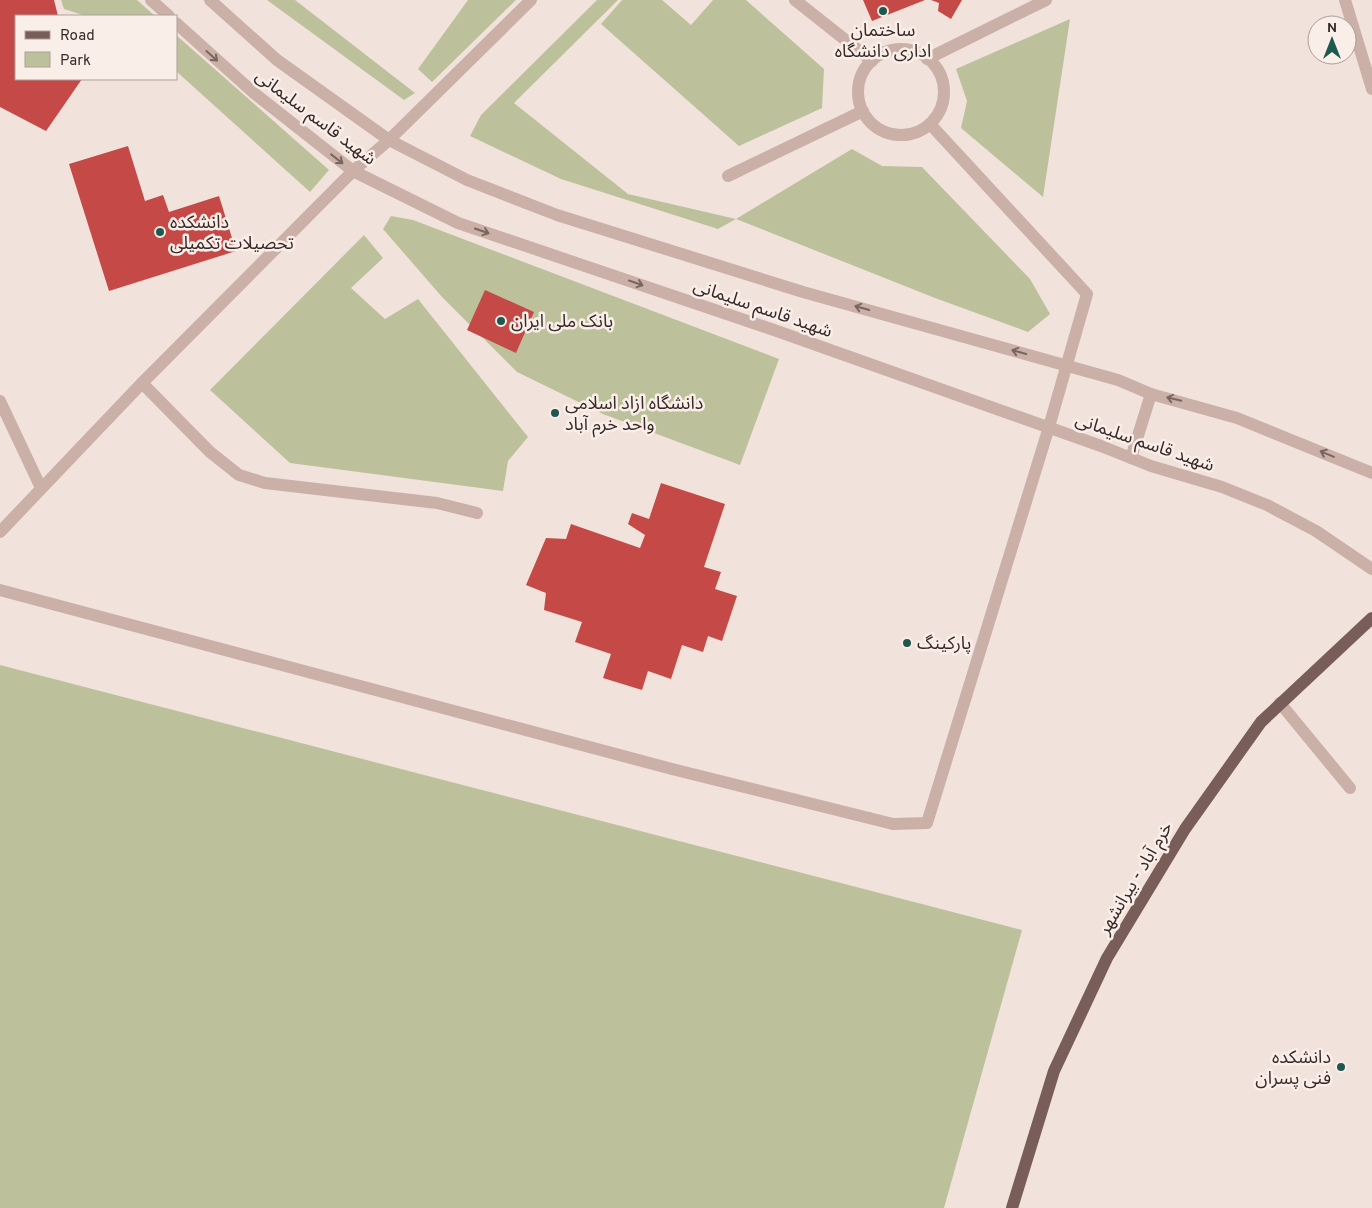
<svg xmlns="http://www.w3.org/2000/svg" width="1372" height="1208" viewBox="0 0 1372 1208" font-family="Overpass,'Noto Sans Arabic',sans-serif">
	<style>
		.green { fill: #bcc19c }
		.building { fill: #c54946 }
		.lines { fill: none; stroke-linecap: round; stroke-linejoin: round }
		.minor { stroke: #cab0a7; stroke-width: 12 }
		.major { stroke: #785d59; stroke-width: 12 }
		.oneway { stroke: #796661 }
		.poi-dot { fill: #1e584f; stroke: #f9eee8; stroke-width: 2 }
		.labels { text-anchor: middle; stroke-width: 5; stroke-linejoin: round; paint-order: stroke }
		.poi-label { font-size: 18px; fill: #362928; stroke: #f9eee8; text-anchor: start }
		.street-label { font-size: 18px; fill: #362928; stroke: #f9eee8 }
	</style>
	<rect width="100%" height="100%" fill="#f2e2dc"/>
	<g class="green">
		<polygon points="61,0 137,0 155,16 86,16 64,9"/>
		<polygon points="267,0 295,0 415,93 404,100"/>
		<polygon points="468,0 516,0 432,82 418,69"/>
		<polygon points="597,0 618,0 514,103 628,194 736,219 852,149 882,166 922,167 1030,279 1050,314 1028,332 935,298 736,219 718,229 561,179 470,136 481,115"/>
		<polygon points="622,0 662,0 691,25 713,0 746,0 824,69 822,108 739,146 601,24"/>
		<polygon points="1070,19 1043,197 961,128 967,101 956,69"/>
		<polygon points="176,35 329,170 310,192 176,71"/>
		<polygon points="391,216 413,220 779,359 740,465 603,414 517,372 442,297 383,229"/>
		<polygon points="364,235 383,258 351,288 385,319 418,299 528,437 508,461 503,491 290,463 210,390"/>
		<polygon points="0,665 1022,930 944,1208 0,1208"/>
	</g>
	<g class="building">
		<polygon points="0,0 54,0 58,16 16,16 16,79 82,79 46,131 0,107"/>
		<polygon points="863,0 925,0 872,21"/>
		<polygon points="931,0 962,0 951,19 938,11 939,3"/>
		<polygon points="128,146 145,201 163,195 169,212 219,196 236,251 109,291 69,164"/>
		<polygon points="485,290 534,312 516,353 467,330"/>
		<polygon points="661,483 725,504 704,567 721,572 715,589 737,596 722,641 708,636 703,652 682,645 671,679 648,671 642,690 603,678 611,654 575,642 582,622 544,610 546,593 526,585 546,538 566,539 571,524 640,548 645,535 628,524 632,513 649,519"/>
	</g>
	<g class="lines">
		<g class="minor">
			<polyline points="151,0 169,16"/>
			<polyline points="210,0 277,60 389,140 467,180 557,215 803,292 1118,380 1151,394 1237,418 1372,473"/>
			<polyline points="795,0 872,61"/>
			<polyline points="1345,0 1372,89"/>
			<polyline points="176,23 254,93 353,171 458,223 774,330 1101,446 1151,466 1222,487 1267,505 1316,531 1372,569"/>
			<circle cx="901" cy="92" r="43"/>
			<polyline points="927,59 1046,0"/>
			<polyline points="728,176 863,111"/>
			<polyline points="142,383 210,452 239,475 265,483 437,503 477,513"/>
			<polyline points="0,401 41,488"/>
			<polyline points="1131,458 1151,394"/>
			<polyline points="0,532 142,383 353,171 389,140 531,0"/>
			<polyline points="0,590 672,769 893,824 927,823 1049,427 1087,294 930,124"/>
			<polyline points="1280,703 1350,788"/>
		</g>
		<polyline class="major" points="1012,1208 1054,1071 1107,958 1185,829 1261,722 1372,618"/>
	</g>
	<defs><path id="oneway-shaft" d="M-6 0H5M1.5-3L5.5 0L1.5 3" fill="none" stroke-width="1.6" stroke-linecap="round" stroke-linejoin="round" transform="scale(1.25)"/></defs>
	<g class="oneway">
		<use href="#oneway-shaft" transform="translate(212 56) rotate(42)"/>
		<use href="#oneway-shaft" transform="translate(337 159) rotate(38)"/>
		<use href="#oneway-shaft" transform="translate(482 231) rotate(19)"/>
		<use href="#oneway-shaft" transform="translate(636 283) rotate(19)"/>
		<use href="#oneway-shaft" transform="translate(862 308) rotate(-164)"/>
		<use href="#oneway-shaft" transform="translate(1019 352) rotate(-164)"/>
		<use href="#oneway-shaft" transform="translate(1174 399) rotate(-166)"/>
		<use href="#oneway-shaft" transform="translate(1327 454) rotate(-157)"/>
	</g>
	<g class="poi-dot">
		<circle cx="883" cy="11" r="5"/>
		<circle cx="160" cy="232" r="5"/>
		<circle cx="501" cy="321" r="5"/>
		<circle cx="555" cy="413" r="5"/>
		<circle cx="907" cy="643" r="5"/>
		<circle cx="1341" cy="1067" r="5"/>
	</g>
	<g class="labels">
		<g class="poi-label">
			<text x="883" y="36" text-anchor="middle">ساختمان<tspan x="883" dy="21">اداری دانشگاه</tspan></text>
			<text x="170" y="228">دانشکده<tspan x="170" dy="21">تحصیلات تکمیلی</tspan></text>
			<text x="511" y="327">بانک ملی ایران</text>
			<text x="565" y="409">دانشگاه ازاد اسلامی<tspan x="565" dy="21">واحد خرم آباد</tspan></text>
			<text x="917" y="649">پارکینگ</text>
			<text x="1331" y="1063" text-anchor="end">دانشکده<tspan x="1331" dy="21">فنی پسران</tspan></text>
		</g>
		<g class="street-label">
			<text transform="translate(316 117) rotate(37)" y="6">شهید قاسم سلیمانی</text>
			<text transform="translate(763 308) rotate(19)" y="6">شهید قاسم سلیمانی</text>
			<text transform="translate(1145 442) rotate(19)" y="6">شهید قاسم سلیمانی</text>
			<text transform="translate(1135 878) rotate(-59)" y="6">خرم آباد - بیرانشهر</text>
		</g>
	</g>
	<rect x="15" y="15" width="162" height="65" fill="#f9eee8" stroke="#ab9f9b"/>
	<rect x="25" y="31" width="25" height="8" fill="#785d59" stroke="#ab9f9b"/>
	<text x="60" y="40" font-size="15" fill="#362928">Road</text>
	<rect x="25" y="52" width="25" height="15" fill="#bcc19c" stroke="#ab9f9b"/>
	<text x="60" y="65" font-size="15" fill="#362928">Park</text>
	<g transform="translate(1332 40)"><circle r="24" fill="#f9eee8" stroke="#ab9f9b"/>
	<path d="M0-4L9 19L0 12L-9 19Z" fill="#1e584f"/>
	<text y="-8" font-size="14" font-weight="bold" text-anchor="middle" fill="#362928">N</text>
	</g>
</svg>
